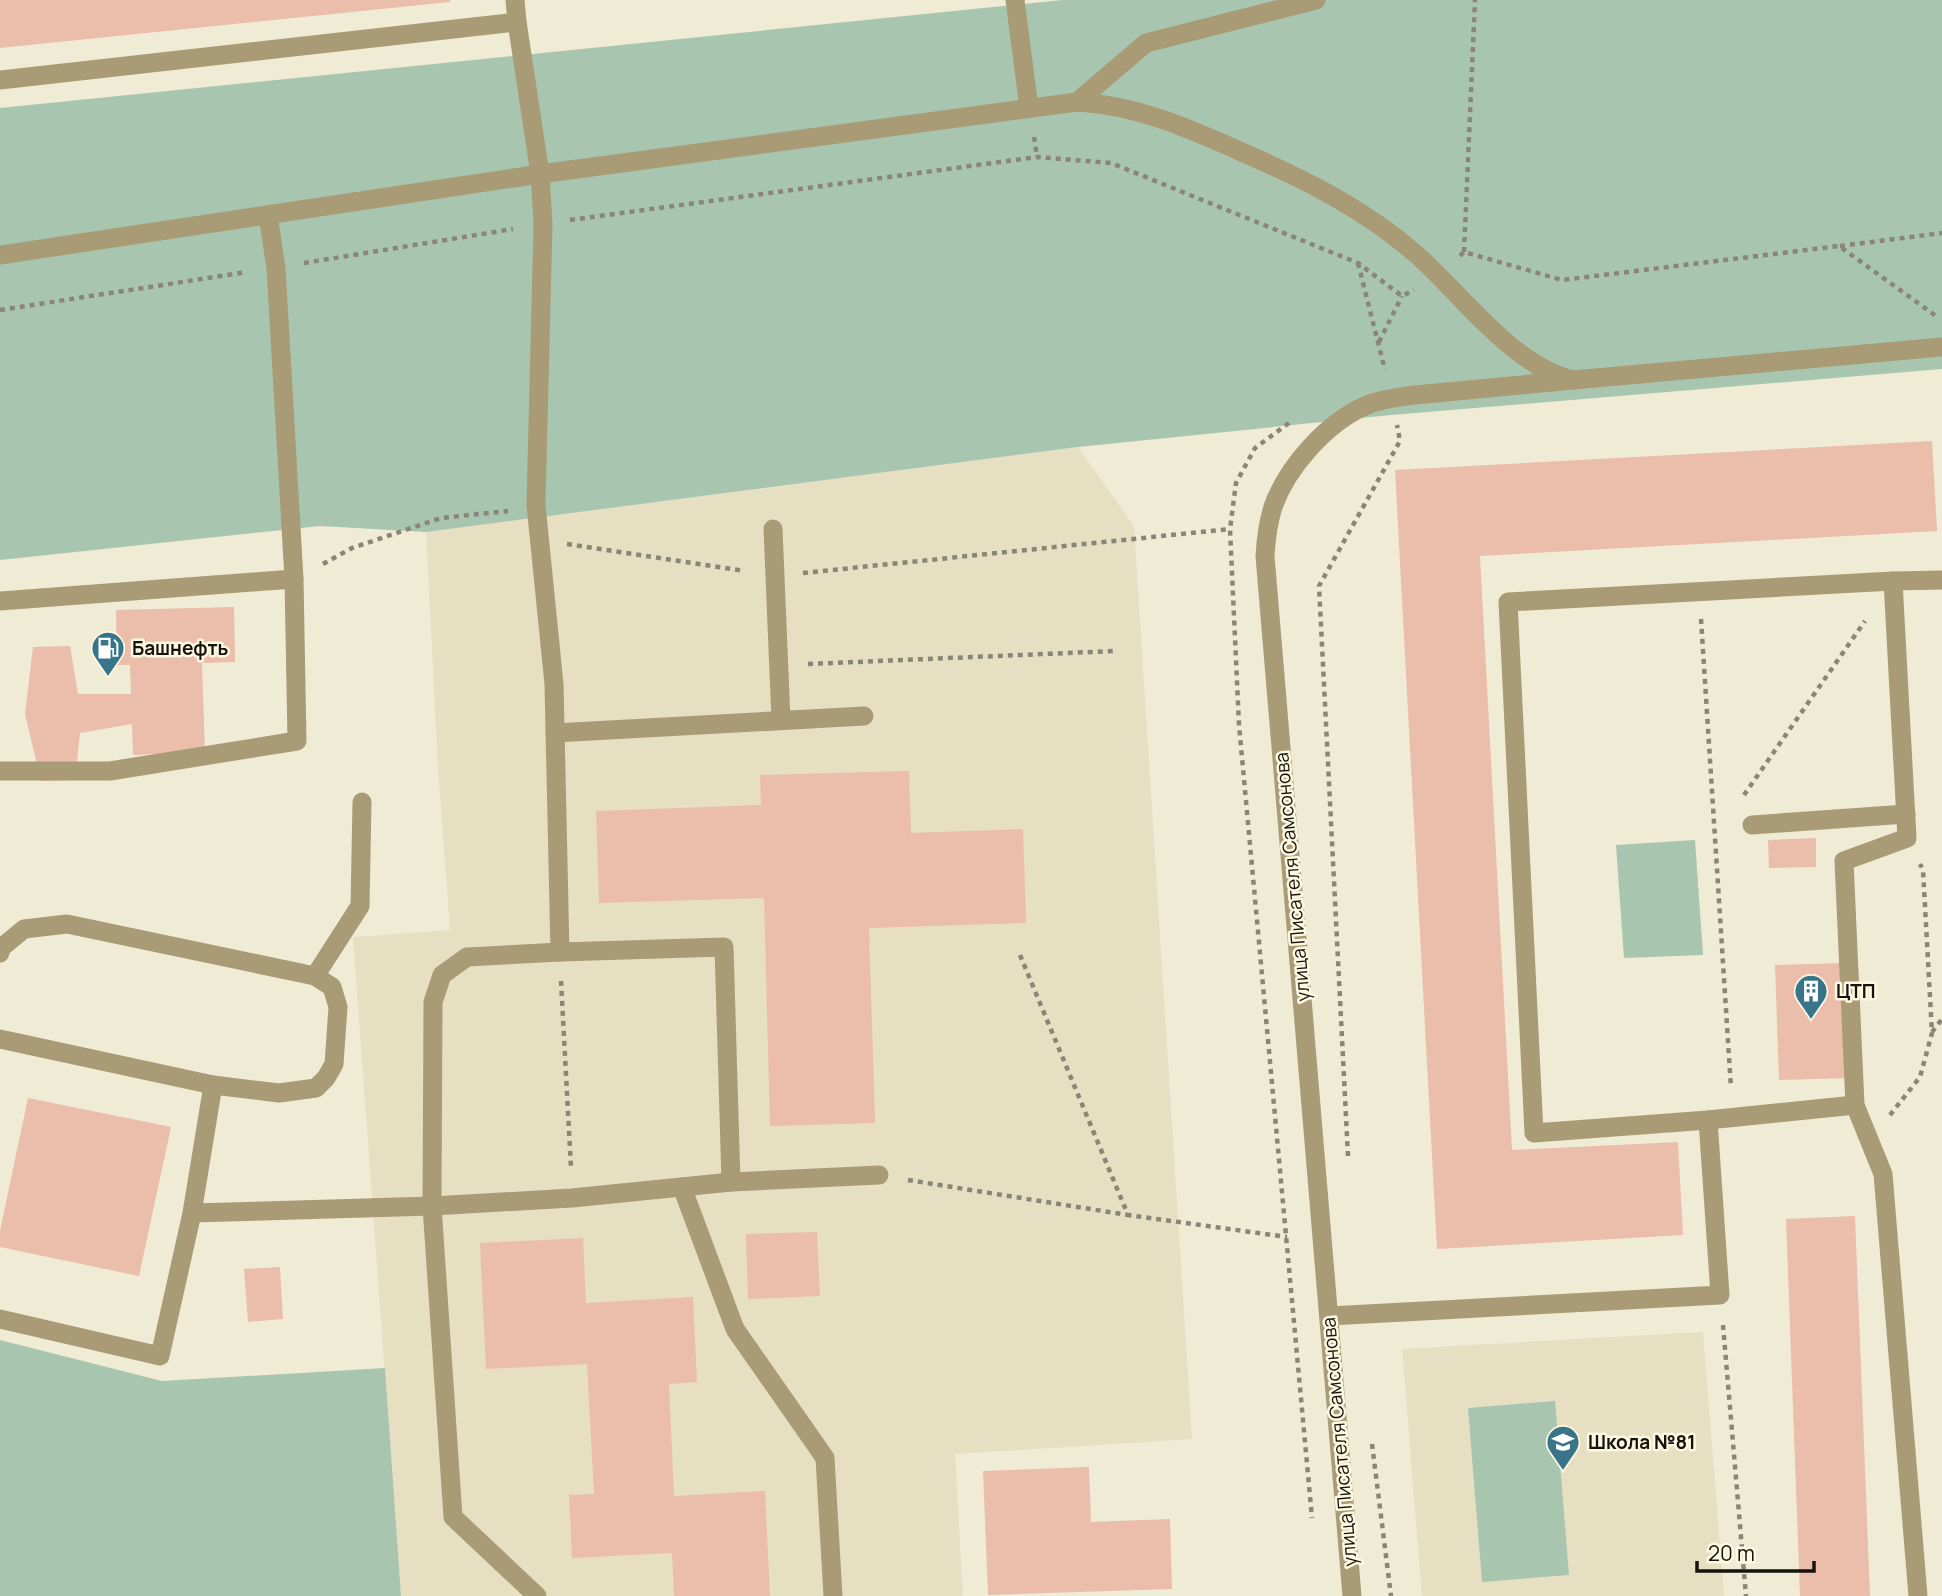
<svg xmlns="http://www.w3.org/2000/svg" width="1942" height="1596" viewBox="0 0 1942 1596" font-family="Manrope,sans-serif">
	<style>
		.built { fill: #e6dfc2 }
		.green { fill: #a8c6af }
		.building { fill: #ebbdab }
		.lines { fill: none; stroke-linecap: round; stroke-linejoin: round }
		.path { stroke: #8a8677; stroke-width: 4.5; stroke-dasharray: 5 5; stroke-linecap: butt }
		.service { stroke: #a99b76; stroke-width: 19 }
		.minor { stroke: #a99b76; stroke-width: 19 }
		.tertiary { stroke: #a99b76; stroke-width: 19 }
		.labels { text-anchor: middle; stroke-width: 5; stroke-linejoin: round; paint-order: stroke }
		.poi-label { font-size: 19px; font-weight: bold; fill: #15130c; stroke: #fdf8e2; text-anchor: start }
		.street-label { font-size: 19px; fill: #15130c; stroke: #fdf8e2 }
	</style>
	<rect width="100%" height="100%" fill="#f0ebd5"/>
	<g class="built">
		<polygon points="1078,447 1134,526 1192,1439 955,1454 963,1596 401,1596 353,937 450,930 438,768 426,532"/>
		<polygon points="1703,1332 1724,1596 1422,1596 1402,1349"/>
	</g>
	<g class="green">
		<polygon points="1063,0 1942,0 1942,369 1391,415 1078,447 426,532 320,526 0,560 0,108"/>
		<polygon points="1695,840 1703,955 1624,958 1616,845"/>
		<polygon points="0,1340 162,1381 385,1368 401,1596 0,1596"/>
		<polygon points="1555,1401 1569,1575 1482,1582 1468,1408"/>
	</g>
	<g class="building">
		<polygon points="0,0 450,0 450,2 0,48"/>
		<polygon points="1932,441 1937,531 1480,556 1512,1150 1678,1142 1683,1235 1437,1249 1395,470"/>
		<polygon points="234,607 235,662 202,663 205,752 133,755 132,724 80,733 75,780 41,781 25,714 33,647 70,646 78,694 131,694 130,665 117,665 116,610"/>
		<polygon points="909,771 911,833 1023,829 1026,923 869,928 875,1123 770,1126 764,898 599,903 596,811 761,805 760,775"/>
		<polygon points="1816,838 1816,867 1769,868 1768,840"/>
		<polygon points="1843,963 1848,1078 1779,1080 1775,965"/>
		<polygon points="28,1098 171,1127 139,1276 0,1247 0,1231"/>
		<polygon points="1855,1216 1870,1596 1800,1596 1786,1219"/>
		<polygon points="817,1232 820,1296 748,1299 746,1234"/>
		<polygon points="583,1238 586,1303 693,1297 697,1382 669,1384 674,1496 765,1491 770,1596 674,1596 672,1553 572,1558 569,1495 594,1494 587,1364 486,1369 480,1243"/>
		<polygon points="280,1267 283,1319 248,1322 244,1269"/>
		<polygon points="1089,1467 1091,1522 1170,1519 1172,1589 988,1595 983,1471"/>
	</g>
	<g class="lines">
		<g class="path">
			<polyline points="1034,137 1037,157"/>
			<polyline points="570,220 1037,157 1111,163 1358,263 1402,296 1414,290"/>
			<polyline points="1840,246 1942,233"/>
			<polyline points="1464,252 1475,0"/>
			<polyline points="1460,256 1464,252 1562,280 1839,246 1936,316"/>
			<polyline points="304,263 513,229"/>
			<polyline points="1358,263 1385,370"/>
			<polyline points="0,310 247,272"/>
			<polyline points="1379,342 1402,296"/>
			<polyline points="1289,423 1255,448 1236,483 1230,529 1239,725 1312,1518"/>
			<polyline points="567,544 745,571"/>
			<polyline points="323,564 352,548 441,518 508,511"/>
			<polyline points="803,573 1230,529"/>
			<polyline points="1701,619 1731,1088"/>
			<polyline points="808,664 1115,651"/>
			<polyline points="1744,795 1865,621"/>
			<polyline points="1020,955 1128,1215 1287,1237"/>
			<polyline points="561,981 571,1168"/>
			<polyline points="1932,1032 1942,1019"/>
			<polyline points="1890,1115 1920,1077 1932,1033 1923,870 1920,864"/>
			<polyline points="1348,1156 1319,586 1400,441 1397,425"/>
			<polyline points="908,1180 1128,1215"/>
			<polyline points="1723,1325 1746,1596"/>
			<polyline points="1372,1444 1391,1596"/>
		</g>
		<g class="service">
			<polyline points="515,0 517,22"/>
			<polyline points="1015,0 1029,108"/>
			<polyline points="0,80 517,22 540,174 543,224 536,505 554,684 560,952 467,957 442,975 433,1002 432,1206 453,1517 537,1596"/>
			<polyline points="1077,102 1146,43 1316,0"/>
			<polyline points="773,529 781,720"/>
			<polyline points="1893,581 1907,838 1844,861 1855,1105 1883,1174 1918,1596"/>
			<polyline points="0,601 294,579 276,268 268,215"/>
			<polyline points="555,733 864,716"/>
			<polyline points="0,771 110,771 297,741 294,579"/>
			<polyline points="1752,825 1906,814"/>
			<polyline points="560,952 724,947 731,1182"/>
			<polyline points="0,953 1,948 24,929 67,924 315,976 332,987 338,1007 334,1064 326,1078 316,1088 279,1093 213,1085 0,1039"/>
			<polyline points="315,976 360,906 362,802"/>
			<polyline points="1708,1120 1855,1105"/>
			<polyline points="682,1187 735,1329 825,1458 833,1596"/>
			<polyline points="192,1213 432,1206 572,1198 731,1182 879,1175"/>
			<polyline points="1329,1316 1720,1295 1708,1120 1534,1133 1508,602 1893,581 1942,580"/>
			<polyline points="0,1319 160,1356 192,1213 213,1085"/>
		</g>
		<path class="minor" d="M1352 1596 1265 556C1266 539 1268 523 1273 507 1287 467 1327 422 1367 405 1382 399 1399 397 1415 395L1573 380"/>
		<path class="tertiary" d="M0 255 540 174 1077 102C1137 105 1190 129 1244 153 1306 180 1366 210 1417 255 1462 295 1514 367 1573 380L1942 347"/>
	</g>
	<defs>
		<symbol id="fuel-pin" viewBox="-11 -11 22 30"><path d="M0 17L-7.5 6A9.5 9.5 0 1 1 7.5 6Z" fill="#38758b" stroke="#fdf8e2"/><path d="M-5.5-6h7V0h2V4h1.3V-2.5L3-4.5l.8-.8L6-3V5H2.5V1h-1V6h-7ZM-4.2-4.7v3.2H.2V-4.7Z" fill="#fff"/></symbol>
		<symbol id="building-pin" viewBox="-11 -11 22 30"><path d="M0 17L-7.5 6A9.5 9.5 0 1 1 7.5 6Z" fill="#38758b" stroke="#fdf8e2"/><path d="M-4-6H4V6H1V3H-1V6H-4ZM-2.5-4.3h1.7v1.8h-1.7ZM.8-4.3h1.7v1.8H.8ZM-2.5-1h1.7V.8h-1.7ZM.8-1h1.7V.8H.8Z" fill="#fff"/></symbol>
		<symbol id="school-pin" viewBox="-11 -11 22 30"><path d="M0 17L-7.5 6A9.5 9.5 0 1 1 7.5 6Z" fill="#38758b" stroke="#fdf8e2"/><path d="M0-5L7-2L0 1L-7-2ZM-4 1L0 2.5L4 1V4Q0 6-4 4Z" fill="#fff"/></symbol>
	</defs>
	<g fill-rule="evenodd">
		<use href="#fuel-pin" x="89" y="629" width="38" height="52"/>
		<use href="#building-pin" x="1792" y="972" width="38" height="52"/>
		<use href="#school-pin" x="1544" y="1423" width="38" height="52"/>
	</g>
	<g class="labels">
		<g class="poi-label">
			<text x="132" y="655">Башнефть</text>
			<text x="1836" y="998">ЦТП</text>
			<text x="1588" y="1449">Школа №81</text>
		</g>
		<g class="street-label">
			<text transform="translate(1292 877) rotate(-95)" y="7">улица Писателя Самсонова</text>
			<text transform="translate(1339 1442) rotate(-95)" y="7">улица Писателя Самсонова</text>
		</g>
	</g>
	<path d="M1697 1561v10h117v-10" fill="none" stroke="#15130c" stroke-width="3.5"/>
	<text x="1708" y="1561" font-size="21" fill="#15130c" stroke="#fdf8e2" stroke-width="5" paint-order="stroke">20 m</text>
</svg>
